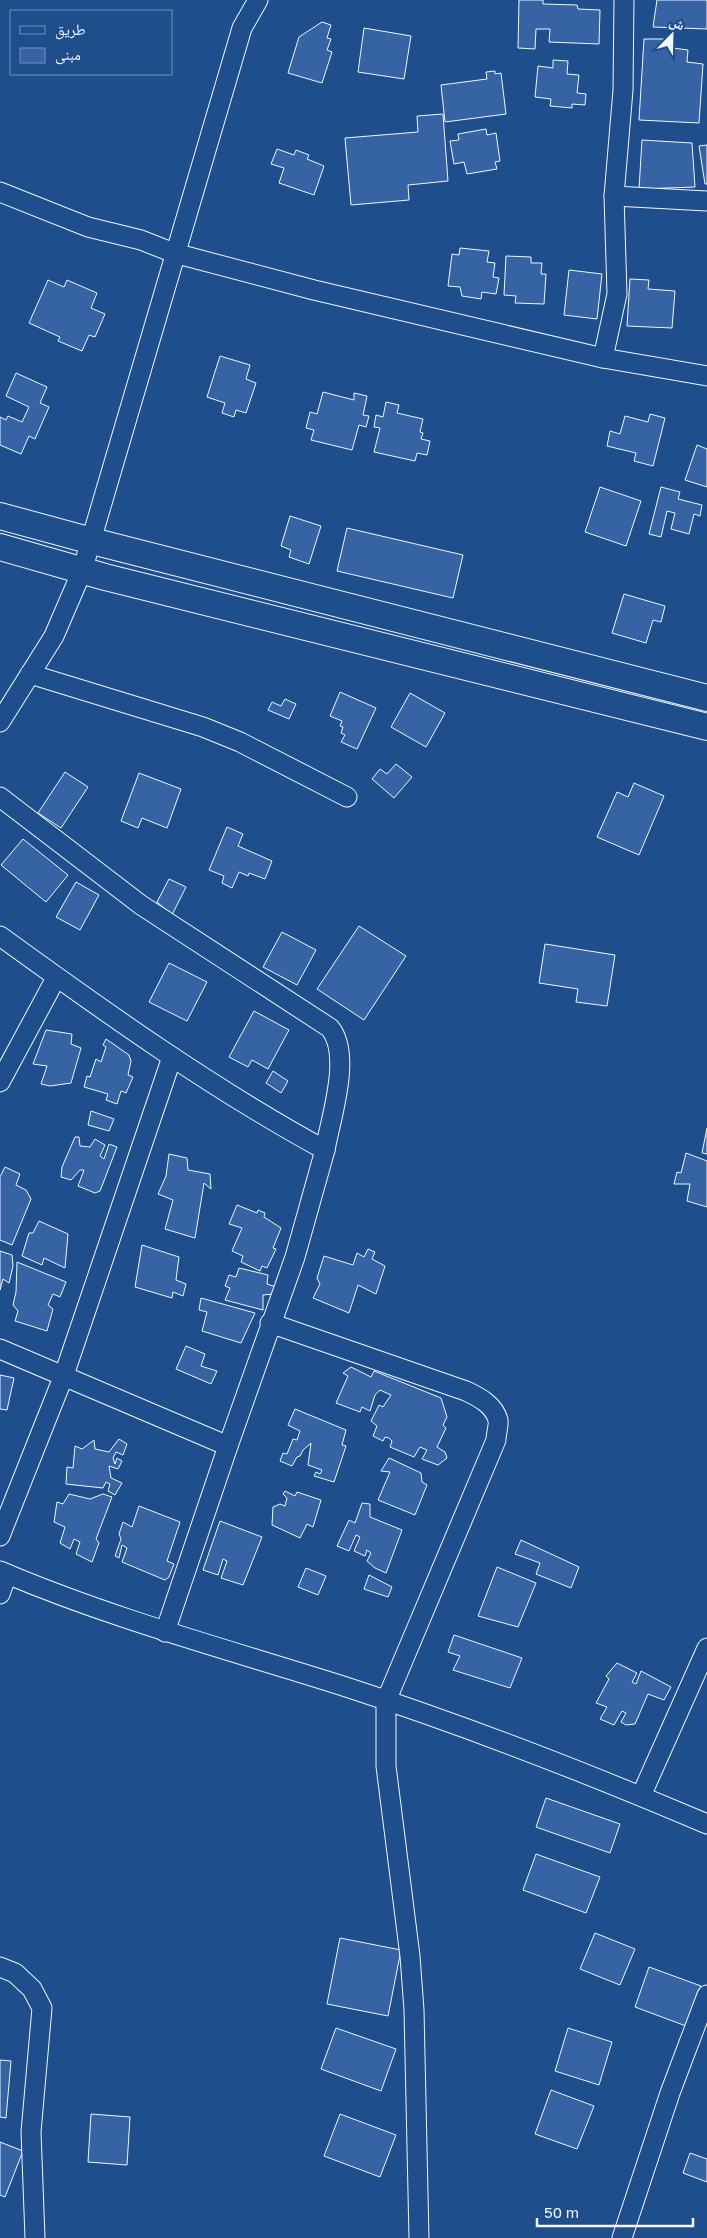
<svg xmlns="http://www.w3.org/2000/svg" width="707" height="2238" viewBox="0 0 707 2238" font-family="'Golos Text','Noto Naskh Arabic',sans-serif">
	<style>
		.building { fill: #3563a3; stroke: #f2f6ff }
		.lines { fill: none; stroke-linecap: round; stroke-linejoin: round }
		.street-casing { stroke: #f2f6ff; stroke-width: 21 }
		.secondary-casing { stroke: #f2f6ff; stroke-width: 28 }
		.street { stroke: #1f4e8c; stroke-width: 19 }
		.secondary { stroke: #1f4e8c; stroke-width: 26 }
	</style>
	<rect width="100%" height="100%" fill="#1f4e8c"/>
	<g class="building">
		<polygon points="519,0 543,0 543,4 577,5 578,9 600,10 599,44 549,42 550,29 536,29 535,49 518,48"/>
		<polygon points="657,0 707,0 707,29 653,27"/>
		<polygon points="322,22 331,25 327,38 331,39 327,50 332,52 322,83 288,73 299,37"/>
		<polygon points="364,28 411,36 404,79 358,72"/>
		<polygon points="644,39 673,39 673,48 688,50 687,62 703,64 699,123 639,120"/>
		<polygon points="553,60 568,61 567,74 579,75 577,93 586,94 585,105 572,104 572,108 550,106 551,99 535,97 538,66 553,68"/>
		<polygon points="495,71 495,74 501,73 506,114 445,122 441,85 487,79 486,72"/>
		<polygon points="443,114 448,181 408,185 409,200 351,205 345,138 418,132 417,116"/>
		<polygon points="486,129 487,135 496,133 500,161 495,162 497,169 467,174 464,162 454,164 450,141 459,140 458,134"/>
		<polygon points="642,140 692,143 695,187 639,189"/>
		<polygon points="707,145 707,184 705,184 699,146"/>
		<polygon points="277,149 294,155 296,150 309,155 307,159 324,166 314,195 279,183 284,168 271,164"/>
		<polygon points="460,248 489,251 487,262 495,263 493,277 499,278 496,294 482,292 481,299 462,296 460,287 448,286 452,254 459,255"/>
		<polygon points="506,256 531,257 531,263 542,263 541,274 546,274 544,304 515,303 516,296 504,295"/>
		<polygon points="569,270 602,274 597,319 564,315"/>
		<polygon points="630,279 649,280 648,289 675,291 672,328 627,326"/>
		<polygon points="48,280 64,287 67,280 97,293 91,308 105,314 95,337 89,335 82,351 58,341 60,337 29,323"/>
		<polygon points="220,356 250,365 246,379 256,383 246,413 236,410 234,417 222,413 225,403 207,397"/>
		<polygon points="16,373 47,387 40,403 49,407 35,439 29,436 21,454 0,445 0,417 6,420 8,416 22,422 29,407 6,396"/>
		<polygon points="323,392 354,400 354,393 367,396 363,415 369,416 366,427 359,425 352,450 311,440 314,430 306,428 310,412 317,414"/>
		<polygon points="386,402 399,405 397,413 423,419 420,432 423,433 421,439 430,441 427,455 417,453 415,461 374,452 380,428 374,427 376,415 383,417"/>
		<polygon points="650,414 665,418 653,466 634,461 636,453 607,446 610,431 620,434 625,416 648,422"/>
		<polygon points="697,445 707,449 707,487 685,480"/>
		<polygon points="600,487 641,501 626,546 585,532"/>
		<polygon points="661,487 680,492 678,499 702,505 700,516 694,514 689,534 671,529 675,513 667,511 661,537 649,534"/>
		<polygon points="290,516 321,526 309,564 289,557 291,550 281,546"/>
		<polygon points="347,528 463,555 453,598 337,571"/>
		<polygon points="624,594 665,606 661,622 653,620 646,643 612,633"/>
		<polygon points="340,692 376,708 357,749 341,742 345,735 341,733 343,727 340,726 342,721 330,716"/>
		<polygon points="410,693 445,713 426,747 391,727"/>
		<polygon points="285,699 296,704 289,719 268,710 272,702 281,706"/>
		<polygon points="396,764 412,777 394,798 372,779 380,769 387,774"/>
		<polygon points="65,772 88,787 61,828 38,813"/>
		<polygon points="139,773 181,789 167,828 142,818 138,828 121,821"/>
		<polygon points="634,783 664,796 639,855 597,837 617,792 628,797"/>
		<polygon points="227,827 243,834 238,846 272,861 265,879 249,873 248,876 239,872 232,888 222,883 224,876 209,870"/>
		<polygon points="23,839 68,875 46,902 1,865"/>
		<polygon points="169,879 186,887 172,915 157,902"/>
		<polygon points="76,882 99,895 80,930 56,917"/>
		<polygon points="359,926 406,956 364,1020 317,989"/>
		<polygon points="282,932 316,950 297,985 263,967"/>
		<polygon points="545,944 615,955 607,1006 576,1002 578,989 539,983"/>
		<polygon points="169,963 207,982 187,1021 149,1002"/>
		<polygon points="254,1011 289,1030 268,1069 252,1060 248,1067 229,1057"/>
		<polygon points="46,1030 72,1034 71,1044 81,1048 71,1083 50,1086 41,1084 47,1066 33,1064"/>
		<polygon points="106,1039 129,1055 131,1061 128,1075 133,1077 126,1093 121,1091 117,1104 106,1100 108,1094 84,1087 87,1076 90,1077 96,1059 101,1062 106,1047 103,1045"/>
		<polygon points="273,1071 288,1081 281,1093 266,1083"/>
		<polygon points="91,1111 114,1119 109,1131 88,1125"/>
		<polygon points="707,1128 707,1154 702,1153"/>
		<polygon points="75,1137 79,1137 80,1146 90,1147 95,1139 105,1145 100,1156 104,1159 109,1144 117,1147 100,1191 95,1193 78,1186 84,1170 80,1170 71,1180 61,1177 62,1167"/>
		<polygon points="686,1153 707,1161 707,1207 687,1201 690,1184 674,1184 677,1172 681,1173"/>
		<polygon points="169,1154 187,1158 188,1170 210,1174 211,1189 204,1183 195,1238 165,1229 173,1200 158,1194 166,1176"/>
		<polygon points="5,1167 20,1174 16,1185 26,1190 31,1199 12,1245 0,1240 0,1177"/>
		<polygon points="237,1205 257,1213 258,1210 265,1213 264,1217 281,1228 273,1248 276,1249 267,1268 262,1266 260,1271 241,1262 243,1256 232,1251 242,1228 229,1224"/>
		<polygon points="39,1221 68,1234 65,1268 44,1258 42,1265 22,1256 29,1233 33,1233"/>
		<polygon points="142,1245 179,1257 176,1280 186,1284 183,1296 173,1292 172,1298 135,1287"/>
		<polygon points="368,1249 375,1252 372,1259 385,1266 376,1294 358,1285 349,1313 313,1298 320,1284 317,1278 324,1256 353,1265 357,1253 364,1257"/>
		<polygon points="0,1251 12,1255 13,1266 9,1283 3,1279 0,1290"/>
		<polygon points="17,1262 66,1282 60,1297 53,1294 48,1305 53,1309 47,1331 15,1321 18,1311 13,1305 16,1292"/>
		<polygon points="239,1268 268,1275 267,1284 276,1287 274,1294 263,1295 263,1310 225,1300 230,1288 225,1286 229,1275 236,1277"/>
		<polygon points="201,1298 255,1313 241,1343 202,1331 207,1312 199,1310"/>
		<polygon points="186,1346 205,1354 201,1366 217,1371 211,1384 176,1369"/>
		<polygon points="351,1367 371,1377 374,1371 441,1398 447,1417 443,1425 446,1428 437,1447 445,1452 447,1458 438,1465 422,1459 427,1450 420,1447 414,1457 390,1447 392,1441 389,1438 385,1437 383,1441 373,1436 377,1426 371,1421 379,1405 383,1407 391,1395 380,1390 375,1395 370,1411 362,1407 360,1412 336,1403 348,1376 343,1373"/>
		<polygon points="0,1375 14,1378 7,1410 0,1409"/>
		<polygon points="295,1409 346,1430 342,1445 346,1446 334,1482 314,1476 316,1472 320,1474 322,1470 308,1465 311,1443 303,1450 300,1456 297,1457 292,1466 280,1461 283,1453 287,1454 293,1439 297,1440 300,1431 288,1425"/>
		<polygon points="119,1439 127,1444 123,1455 116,1452 113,1458 115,1464 117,1458 122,1461 118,1469 109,1466 111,1478 122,1483 115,1495 108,1491 110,1484 106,1482 103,1488 66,1484 67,1467 73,1468 75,1446 82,1449 94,1440 95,1449 109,1452"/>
		<polygon points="389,1458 421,1473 422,1482 427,1485 415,1515 378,1500 390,1472 381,1471"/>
		<polygon points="285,1491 295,1496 297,1492 321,1500 313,1527 307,1524 300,1538 272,1525 273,1507 280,1504 285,1506 287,1498 283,1494"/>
		<polygon points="69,1494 90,1499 103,1494 112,1497 96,1539 99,1543 92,1562 76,1554 80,1542 74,1539 70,1549 60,1543 65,1527 54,1522 57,1502 63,1504"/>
		<polygon points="362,1503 370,1504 370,1517 402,1530 386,1573 375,1568 367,1561 371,1553 367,1550 365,1556 354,1551 360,1537 356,1535 349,1551 337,1546 349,1520 355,1523"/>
		<polygon points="139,1506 180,1522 167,1561 174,1564 169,1577 165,1580 122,1562 127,1548 122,1545 119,1558 115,1556 121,1539 119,1534 123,1522 132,1527"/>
		<polygon points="220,1521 262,1537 243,1585 221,1578 227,1561 223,1559 218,1575 203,1570"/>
		<polygon points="521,1540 579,1567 571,1588 536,1574 540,1563 515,1554"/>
		<polygon points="497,1567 536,1583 518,1627 478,1616"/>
		<polygon points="306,1568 326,1576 318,1595 298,1587"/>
		<polygon points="369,1575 392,1587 388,1597 364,1589"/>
		<polygon points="454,1635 522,1658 510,1688 453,1670 460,1656 448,1652"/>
		<polygon points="617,1663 637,1673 632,1682 636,1684 641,1671 671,1687 664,1700 648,1694 635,1724 626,1725 621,1722 626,1713 622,1711 614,1725 600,1719 607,1707 596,1703 609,1679 606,1676"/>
		<polygon points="546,1798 620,1824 610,1853 536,1827"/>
		<polygon points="536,1854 600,1877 586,1913 523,1890"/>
		<polygon points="595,1933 635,1949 620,1985 580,1969"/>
		<polygon points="340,1938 401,1950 388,2016 327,2004"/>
		<polygon points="649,1967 701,1986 686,2026 635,2007"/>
		<polygon points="336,2028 396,2049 381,2091 321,2069"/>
		<polygon points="568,2028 612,2042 599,2085 555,2071"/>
		<polygon points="0,2060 11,2061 6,2118 0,2117"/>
		<polygon points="551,2090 594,2106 577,2149 535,2134"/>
		<polygon points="91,2114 130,2117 127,2165 88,2162"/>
		<polygon points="340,2114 396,2135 380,2177 324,2156"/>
		<polygon points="0,2142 23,2151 5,2197 0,2195"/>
		<polygon points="690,2153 707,2159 707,2182 683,2173"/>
	</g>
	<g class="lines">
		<defs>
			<g id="street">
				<polyline points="0,192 88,227 141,240 174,253 314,290 603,358 707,376"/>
				<polyline points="614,196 707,201"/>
				<polyline points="603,358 617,294 614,196 623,90 624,0"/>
				<polyline points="30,674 203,727 240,742 347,797"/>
				<polyline points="0,722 54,636 82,571 242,28 258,0"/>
				<path d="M0 797 141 905 330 1028C352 1055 331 1117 325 1150"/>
				<path d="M0 936C105 1012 211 1088 325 1150L295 1257 228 1446 165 1632"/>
				<polyline points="0,1082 56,978"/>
				<path d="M270 1323 466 1391C479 1397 494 1405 498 1420 499 1425 496 1434 496 1440L386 1701V1766L410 1956 414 2010 419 2238"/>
				<polyline points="0,1349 228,1446"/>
				<polyline points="0,1536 64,1375 172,1057"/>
				<path d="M0 1571C110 1618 226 1649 340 1685 464 1725 587 1773 707 1824"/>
				<polyline points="0,1594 7,1574"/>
				<polyline points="641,1796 707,1648"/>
				<polyline points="0,1967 15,1973 32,1989 42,2008 31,2132 35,2238"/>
				<polyline points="622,2238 670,2093 707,1995"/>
			</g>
			<g id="secondary">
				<polyline points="0,516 92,541 707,698"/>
				<polyline points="0,547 105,577 707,727"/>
			</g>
		</defs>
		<use href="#street" class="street-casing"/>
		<use href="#secondary" class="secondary-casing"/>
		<use href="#street" class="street"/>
		<use href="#secondary" class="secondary"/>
	</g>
	<rect x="10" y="10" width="162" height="65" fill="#1f4e8c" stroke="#7391ba"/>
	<rect x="20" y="26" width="25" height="8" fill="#1f4e8c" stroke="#7391ba"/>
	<text x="55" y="35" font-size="15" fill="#f2f6ff">طريق</text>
	<rect x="20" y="48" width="25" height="15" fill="#3563a3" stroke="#7391ba"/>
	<text x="55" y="60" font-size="15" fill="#f2f6ff">مبنى</text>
	<g transform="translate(672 35) rotate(23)" stroke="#1f4e8c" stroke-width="4" paint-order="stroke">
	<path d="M0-4L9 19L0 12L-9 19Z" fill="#f2f6ff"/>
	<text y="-8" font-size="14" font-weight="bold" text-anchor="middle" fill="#f2f6ff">ش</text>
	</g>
	<path d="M537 2218v8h156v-8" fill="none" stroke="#f2f6ff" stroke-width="2.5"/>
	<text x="544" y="2218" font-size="15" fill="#f2f6ff" stroke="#1f4e8c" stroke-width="4" paint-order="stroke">50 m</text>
</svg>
